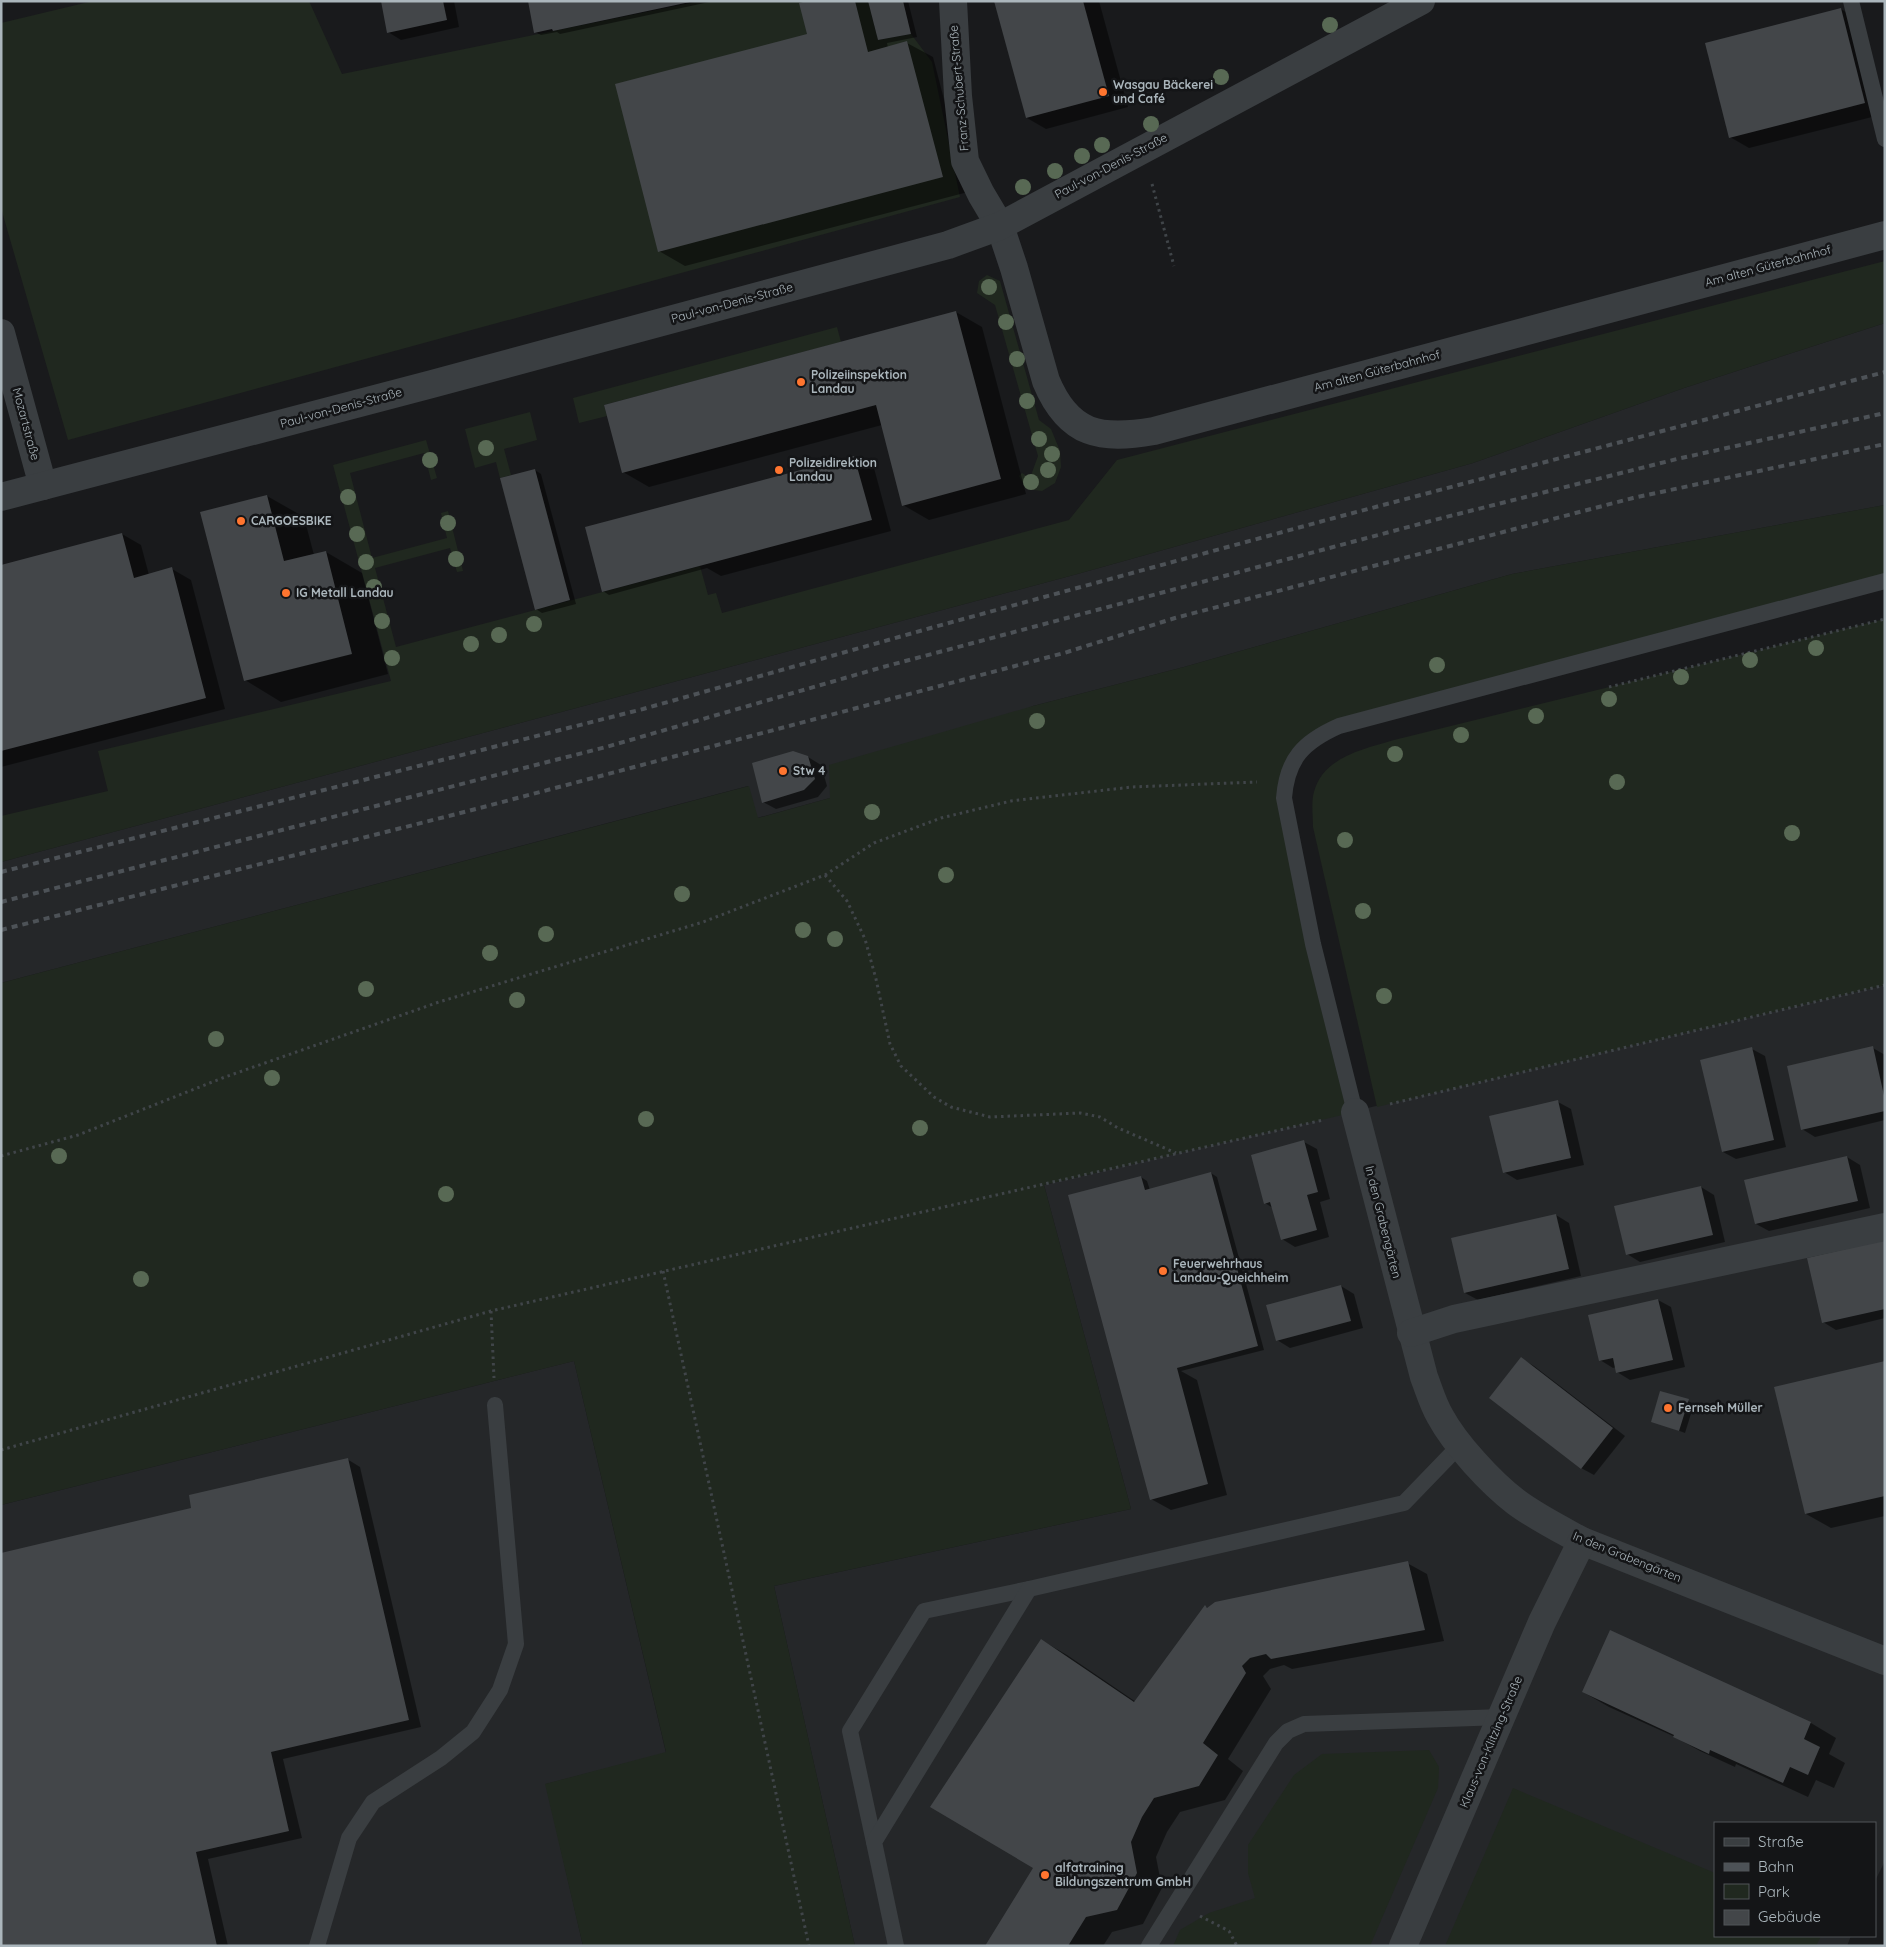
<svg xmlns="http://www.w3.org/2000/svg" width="1886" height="1947" viewBox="0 0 1886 1947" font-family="Quicksand,sans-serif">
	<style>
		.built { fill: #252729 }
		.green { fill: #20281f }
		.shadow { fill: #0007 }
		.building { fill: #434649 }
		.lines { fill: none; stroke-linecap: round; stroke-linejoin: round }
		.path { stroke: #404549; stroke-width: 3; stroke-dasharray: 2.5 4; stroke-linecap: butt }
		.service { stroke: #3a3e41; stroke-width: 16 }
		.minor { stroke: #3a3e41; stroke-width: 28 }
		.rail { stroke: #4d5257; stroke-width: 4; stroke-dasharray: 6 5; stroke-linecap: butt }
		.tree { fill: #586954 }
		.poi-dot { fill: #ff752f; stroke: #141517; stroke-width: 2 }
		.labels { text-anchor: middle; stroke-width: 5; stroke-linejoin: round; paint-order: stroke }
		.poi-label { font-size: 12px; font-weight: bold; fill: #abb6bc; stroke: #141517; text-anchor: start }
		.street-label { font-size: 12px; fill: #abb6bc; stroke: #141517 }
	</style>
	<rect width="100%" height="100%" fill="#191a1c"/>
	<g class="built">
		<polygon points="1885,323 1885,505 1512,574 1184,667 1033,706 830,798 757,818 748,786 1,983 1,862 1081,573 1473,463 1684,388"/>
		<polygon points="1885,985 1885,1861 1875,1881 1875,1823 1715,1823 1715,1936 1851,1936 1847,1946 855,1946 774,1586 1131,1509 1044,1185"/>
		<polygon points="574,1361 666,1753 546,1784 583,1946 1,1946 1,1505"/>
	</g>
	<g class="green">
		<polygon points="93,1 309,1 342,74 700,1 868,1 878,40 911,34 932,62 960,197 68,440 1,208 1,23"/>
		<polygon points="1885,261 1885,323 1684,388 1473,463 1081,573 1,862 1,816 108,791 98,751 391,681 333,465 426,440 437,478 431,480 424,453 350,473 372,558 447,538 441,513 448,511 463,571 457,572 450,548 375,568 396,647 700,566 708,595 716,593 722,613 1069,520 1117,460"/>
		<polygon points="987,275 1000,281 1039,420 1051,429 1060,451 1061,467 1055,483 1042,491 1026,489 1019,476 1022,473 1030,478 1038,456 995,305 977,293 979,281"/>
		<polygon points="837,327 841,342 604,405 607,416 579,423 573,398"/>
		<polygon points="530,412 537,440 504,449 511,475 500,478 496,462 475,468 465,429"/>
		<polygon points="1885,505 1885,581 1319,735 1285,781 1355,1112 1044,1185 1131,1509 774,1586 855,1946 583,1946 545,1784 666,1752 574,1361 1,1505 1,983 749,786 758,818 830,798 829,765 1033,706 1184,667 1512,574"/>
		<path d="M1885 619V985L1377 1107 1313 827C1313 816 1311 802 1314 792 1323 757 1364 749 1394 740Z"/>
		<polygon points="1429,1750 1439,1767 1438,1788 1370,1946 1173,1946 1180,1930 1209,1913 1255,1898 1248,1873 1248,1845 1294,1775 1322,1754"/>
		<polygon points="1513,1788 1715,1873 1715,1936 1821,1936 1816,1946 1445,1946"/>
	</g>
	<g class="shadow">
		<polygon points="382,1 454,1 459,27 401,40 388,32"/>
		<polygon points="534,1 714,1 560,34 557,32 541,35 535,32"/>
		<polygon points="812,1 908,1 917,37 887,43 888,48 907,43 933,57 968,192 685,266 659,251 808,35"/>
		<polygon points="995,1 1099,1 1128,107 1046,129 1027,118"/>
		<polygon points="1841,9 1860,21 1884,114 1749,148 1730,137"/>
		<polygon points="956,312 982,327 1026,494 929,520 903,505 882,425 649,487 623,472"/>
		<polygon points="854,457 874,468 891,531 721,576 707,568 609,595 603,591 586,528"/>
		<polygon points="535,470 541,474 576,604 542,613 536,609"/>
		<polygon points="267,496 304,517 314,555 326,552 362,573 388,674 281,702 245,680"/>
		<polygon points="122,534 141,545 149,575 172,569 191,580 225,709 1,767 1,566"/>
		<polygon points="808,757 821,765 827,786 818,797 776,809 763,802"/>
		<polygon points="1873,1048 1885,1055 1885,1120 1815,1137 1802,1129"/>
		<polygon points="1752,1049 1765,1056 1786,1147 1736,1159 1723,1152"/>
		<polygon points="1558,1102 1571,1109 1584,1165 1517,1180 1504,1172"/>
		<polygon points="1304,1142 1317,1149 1330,1199 1320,1202 1329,1237 1295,1247 1282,1239 1273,1208 1265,1203"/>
		<polygon points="1847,1157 1860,1165 1870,1208 1769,1231 1756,1224"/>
		<polygon points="1211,1173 1217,1177 1264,1350 1181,1371 1197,1380 1227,1495 1171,1510 1151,1499 1070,1196 1141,1177 1147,1181 1150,1190"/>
		<polygon points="1701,1187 1714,1195 1725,1242 1640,1262 1627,1254"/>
		<polygon points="1556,1215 1569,1223 1581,1276 1478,1300 1465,1293"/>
		<polygon points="1885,1242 1885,1318 1836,1330 1823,1322"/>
		<polygon points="1341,1286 1354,1294 1363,1328 1290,1348 1277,1340"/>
		<polygon points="1658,1300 1671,1307 1685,1367 1630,1380 1617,1372 1616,1367 1613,1368 1600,1360"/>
		<polygon points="1522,1359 1534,1366 1625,1436 1594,1475 1581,1468"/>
		<polygon points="1885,1363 1885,1516 1831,1528 1806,1514"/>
		<polygon points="1688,1401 1694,1404 1685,1433 1653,1421"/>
		<polygon points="347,1459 360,1467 421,1727 283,1759 302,1838 208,1859 228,1946 1,1946 193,1509"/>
		<polygon points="1407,1563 1427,1574 1444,1641 1292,1669 1284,1665 1270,1669 1263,1676 1271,1689 1228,1759 1243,1771 1225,1800 1180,1812 1167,1832 1156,1857 1162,1888 1143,1924 1112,1932 1103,1946 986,1946 1035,1867 1041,1640 1067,1655 1136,1702 1206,1607 1209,1609"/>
		<polygon points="1611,1632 1811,1723 1836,1738 1829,1754 1845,1763 1834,1788 1816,1780 1808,1797 1736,1764 1735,1767 1700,1751 1673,1736 1609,1707 1583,1692"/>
	</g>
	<g class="building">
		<polygon points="381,1 443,1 447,20 387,33"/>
		<polygon points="528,1 690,1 690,2 553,31 552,29 534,33"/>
		<polygon points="807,1 855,1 868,52 907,41 943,177 658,252 615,84 807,34 799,3"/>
		<polygon points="868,1 903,1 911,34 878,40"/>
		<polygon points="994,1 1083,1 1109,96 1026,118"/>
		<polygon points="1841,8 1865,103 1729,138 1705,43"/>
		<polygon points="956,311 1001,479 902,506 876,405 622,473 604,405"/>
		<polygon points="854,456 872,520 602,592 585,527"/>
		<polygon points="535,469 570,600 535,610 500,478"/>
		<polygon points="267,495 284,561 326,551 352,654 244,681 200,512"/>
		<polygon points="122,533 134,578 172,567 206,698 1,751 1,565"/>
		<polygon points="793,751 808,756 815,779 804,790 762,803 752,763"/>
		<polygon points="1873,1046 1885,1100 1885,1111 1801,1130 1787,1066"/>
		<polygon points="1752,1047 1774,1140 1722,1152 1700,1060"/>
		<polygon points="1558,1100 1571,1158 1503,1173 1489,1116"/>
		<polygon points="1304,1140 1318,1192 1307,1195 1317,1230 1281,1240 1270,1202 1264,1204 1251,1155"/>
		<polygon points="1847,1156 1858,1201 1755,1224 1744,1180"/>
		<polygon points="1211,1172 1258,1346 1177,1368 1208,1484 1150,1500 1068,1195 1141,1176 1145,1190"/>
		<polygon points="1701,1186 1713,1235 1626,1255 1614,1206"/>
		<polygon points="1556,1214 1569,1269 1464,1293 1451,1238"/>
		<polygon points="1885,1240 1885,1309 1822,1323 1807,1258"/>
		<polygon points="1341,1285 1351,1321 1276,1341 1266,1305"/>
		<polygon points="1658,1299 1673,1360 1616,1373 1613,1358 1599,1361 1588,1315"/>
		<polygon points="1521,1357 1613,1428 1581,1469 1489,1398"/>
		<polygon points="1885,1361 1885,1496 1805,1514 1774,1387"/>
		<polygon points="1660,1391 1689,1399 1679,1431 1651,1422"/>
		<polygon points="348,1458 409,1720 271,1752 289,1831 196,1852 217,1946 1,1946 1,1553 191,1508 189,1495"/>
		<polygon points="1408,1561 1425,1630 1271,1659 1266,1654 1250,1658 1242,1666 1246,1673 1203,1743 1218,1755 1199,1786 1154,1798 1142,1817 1131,1842 1137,1873 1117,1910 1086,1917 1068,1946 985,1946 1033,1868 930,1807 1041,1639 1134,1702 1205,1605 1207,1608 1215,1602"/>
		<polygon points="1610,1630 1811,1722 1804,1739 1820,1747 1808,1775 1790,1767 1783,1783 1710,1750 1709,1754 1673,1737 1674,1735 1582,1692"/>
	</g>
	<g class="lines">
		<g class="path">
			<polyline points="1152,184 1174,266"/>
			<polyline points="1609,687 1885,619"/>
			<polyline points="825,875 847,901 865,939 876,979 890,1044 901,1066 934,1097 951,1107 990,1117 1080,1113 1100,1117 1118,1128 1176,1153"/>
			<polyline points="1390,1104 1885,985"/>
			<polyline points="1,1156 78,1135 225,1077 439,1002 703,922 825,875 874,843 941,818 1011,801 1132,787 1257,782"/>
			<polyline points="663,1271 809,1946"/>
			<polyline points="491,1311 494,1378"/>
			<polyline points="1,1450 491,1311 1323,1120"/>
			<polyline points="1200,1916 1229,1931 1237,1946"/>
		</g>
		<g class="service">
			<polyline points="1851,1 1885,139"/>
			<path d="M1355 1112 1313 944 1284 798C1287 759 1303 742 1339 726L1885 581"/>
			<polyline points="874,1842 850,1731 924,1611 1029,1589"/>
			<polyline points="317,1946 349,1838 373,1802 441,1758 473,1732 500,1690 516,1644 495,1405"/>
			<polyline points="896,1946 874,1842 1029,1589 1404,1503 1460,1445"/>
			<polyline points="1149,1946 1276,1743 1288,1731 1304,1724 1502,1717"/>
		</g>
		<g class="minor">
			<path d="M953 1 958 96 965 161 981 194 1000 226 1014 268 1046 381C1069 436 1101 440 1154 431L1885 235"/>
			<polyline points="1,333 43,486"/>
			<polyline points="1,497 432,384 948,245 1000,226 1421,1"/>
			<path d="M1355 1112 1424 1377C1429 1390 1433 1404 1440 1416 1455 1444 1491 1483 1516 1502 1536 1517 1560 1529 1582 1541L1885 1661"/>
			<polyline points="1411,1333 1454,1319 1885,1227"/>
			<polyline points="1403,1946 1542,1622 1582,1541"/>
		</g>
		<g class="rail">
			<polyline points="1,872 643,709 945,624 1334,518 1885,372"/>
			<polyline points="1,902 606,747 883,667 1442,518 1677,459 1885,413"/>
			<polyline points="1,930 476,809 1064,653 1175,618 1633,498 1885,444"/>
		</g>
	</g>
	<g class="tree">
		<circle cx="1330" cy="25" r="8"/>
		<circle cx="1221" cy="77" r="8"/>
		<circle cx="1151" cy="124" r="8"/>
		<circle cx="1102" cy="145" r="8"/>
		<circle cx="1082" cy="156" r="8"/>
		<circle cx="1055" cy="171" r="8"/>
		<circle cx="1023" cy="187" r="8"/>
		<circle cx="989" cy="287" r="8"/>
		<circle cx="1006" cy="322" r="8"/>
		<circle cx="1017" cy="359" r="8"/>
		<circle cx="1027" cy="401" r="8"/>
		<circle cx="1039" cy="439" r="8"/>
		<circle cx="486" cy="448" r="8"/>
		<circle cx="1052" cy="454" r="8"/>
		<circle cx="430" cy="460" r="8"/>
		<circle cx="1048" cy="470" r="8"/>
		<circle cx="1031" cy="482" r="8"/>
		<circle cx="348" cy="497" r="8"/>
		<circle cx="448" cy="523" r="8"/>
		<circle cx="357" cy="534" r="8"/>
		<circle cx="456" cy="559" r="8"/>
		<circle cx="366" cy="562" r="8"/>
		<circle cx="374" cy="587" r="8"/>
		<circle cx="382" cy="621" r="8"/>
		<circle cx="534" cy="624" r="8"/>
		<circle cx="499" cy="635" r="8"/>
		<circle cx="471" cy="644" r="8"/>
		<circle cx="1816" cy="648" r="8"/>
		<circle cx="392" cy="658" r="8"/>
		<circle cx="1750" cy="660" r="8"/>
		<circle cx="1437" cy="665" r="8"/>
		<circle cx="1681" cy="677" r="8"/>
		<circle cx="1609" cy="699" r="8"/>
		<circle cx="1536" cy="716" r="8"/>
		<circle cx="1037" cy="721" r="8"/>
		<circle cx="1461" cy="735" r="8"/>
		<circle cx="1395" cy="754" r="8"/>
		<circle cx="1617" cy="782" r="8"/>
		<circle cx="872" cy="812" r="8"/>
		<circle cx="1792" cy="833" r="8"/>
		<circle cx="1345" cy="840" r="8"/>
		<circle cx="946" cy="875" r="8"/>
		<circle cx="682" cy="894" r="8"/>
		<circle cx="1363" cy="911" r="8"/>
		<circle cx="803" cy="930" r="8"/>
		<circle cx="546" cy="934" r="8"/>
		<circle cx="835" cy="939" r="8"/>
		<circle cx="490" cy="953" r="8"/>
		<circle cx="366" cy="989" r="8"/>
		<circle cx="1384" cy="996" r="8"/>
		<circle cx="517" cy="1000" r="8"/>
		<circle cx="216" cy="1039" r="8"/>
		<circle cx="272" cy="1078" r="8"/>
		<circle cx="646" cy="1119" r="8"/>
		<circle cx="920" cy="1128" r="8"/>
		<circle cx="59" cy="1156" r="8"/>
		<circle cx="446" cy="1194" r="8"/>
		<circle cx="141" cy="1279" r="8"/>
	</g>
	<g class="poi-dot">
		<circle cx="1103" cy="92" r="5"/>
		<circle cx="801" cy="382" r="5"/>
		<circle cx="779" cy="470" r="5"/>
		<circle cx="241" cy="521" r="5"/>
		<circle cx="286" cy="593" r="5"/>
		<circle cx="783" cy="771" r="5"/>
		<circle cx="1163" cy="1271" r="5"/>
		<circle cx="1668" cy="1408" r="5"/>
		<circle cx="1045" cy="1875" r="5"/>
	</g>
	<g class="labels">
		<g class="poi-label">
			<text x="1113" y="89">Wasgau Bäckerei<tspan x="1113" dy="14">und Café</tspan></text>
			<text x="811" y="379">Polizeiinspektion<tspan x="811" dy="14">Landau</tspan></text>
			<text x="789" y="467">Polizeidirektion<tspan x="789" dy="14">Landau</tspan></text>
			<text x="251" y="525">CARGOESBIKE</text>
			<text x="296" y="597">IG Metall Landau</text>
			<text x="793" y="775">Stw 4</text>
			<text x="1173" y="1268">Feuerwehrhaus<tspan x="1173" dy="14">Landau-Queichheim</tspan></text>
			<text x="1678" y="1412">Fernseh Müller</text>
			<text x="1055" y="1872">alfatraining<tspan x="1055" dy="14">Bildungszentrum GmbH</tspan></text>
		</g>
		<g class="street-label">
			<text transform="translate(959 88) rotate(-95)" y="4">Franz-Schubert-Straße</text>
			<text transform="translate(1111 166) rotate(-28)" y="4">Paul-von-Denis-Straße</text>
			<text transform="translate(1768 266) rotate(-15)" y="4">Am alten Güterbahnhof</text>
			<text transform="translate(732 303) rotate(-15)" y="4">Paul-von-Denis-Straße</text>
			<text transform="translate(1377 371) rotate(-15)" y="4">Am alten Güterbahnhof</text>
			<text transform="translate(341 408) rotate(-15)" y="4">Paul-von-Denis-Straße</text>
			<text transform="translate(26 424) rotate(75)" y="4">Mozartstraße</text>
			<text transform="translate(1383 1222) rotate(76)" y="4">In den Grabengärten</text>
			<text transform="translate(1627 1557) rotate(22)" y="4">In den Grabengärten</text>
			<text transform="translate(1491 1742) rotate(-67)" y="4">Klaus-von-Klitzing-Straße</text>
		</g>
	</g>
	<rect width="1886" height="1947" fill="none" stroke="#abb6bc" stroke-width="5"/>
	<rect x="1714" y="1822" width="162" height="115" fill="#141517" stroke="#505559"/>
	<rect x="1724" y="1838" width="25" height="8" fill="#3a3e41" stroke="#505559"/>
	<text x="1758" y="1847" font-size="15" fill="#abb6bc">Straße</text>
	<rect x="1724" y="1863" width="25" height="8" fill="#4d5257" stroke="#505559"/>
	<text x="1758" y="1872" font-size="15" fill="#abb6bc">Bahn</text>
	<rect x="1724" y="1884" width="25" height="15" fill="#20281f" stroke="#505559"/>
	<text x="1758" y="1897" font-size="15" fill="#abb6bc">Park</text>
	<rect x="1724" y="1910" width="25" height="15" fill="#434649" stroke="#505559"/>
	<text x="1758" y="1922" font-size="15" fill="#abb6bc">Gebäude</text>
</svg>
